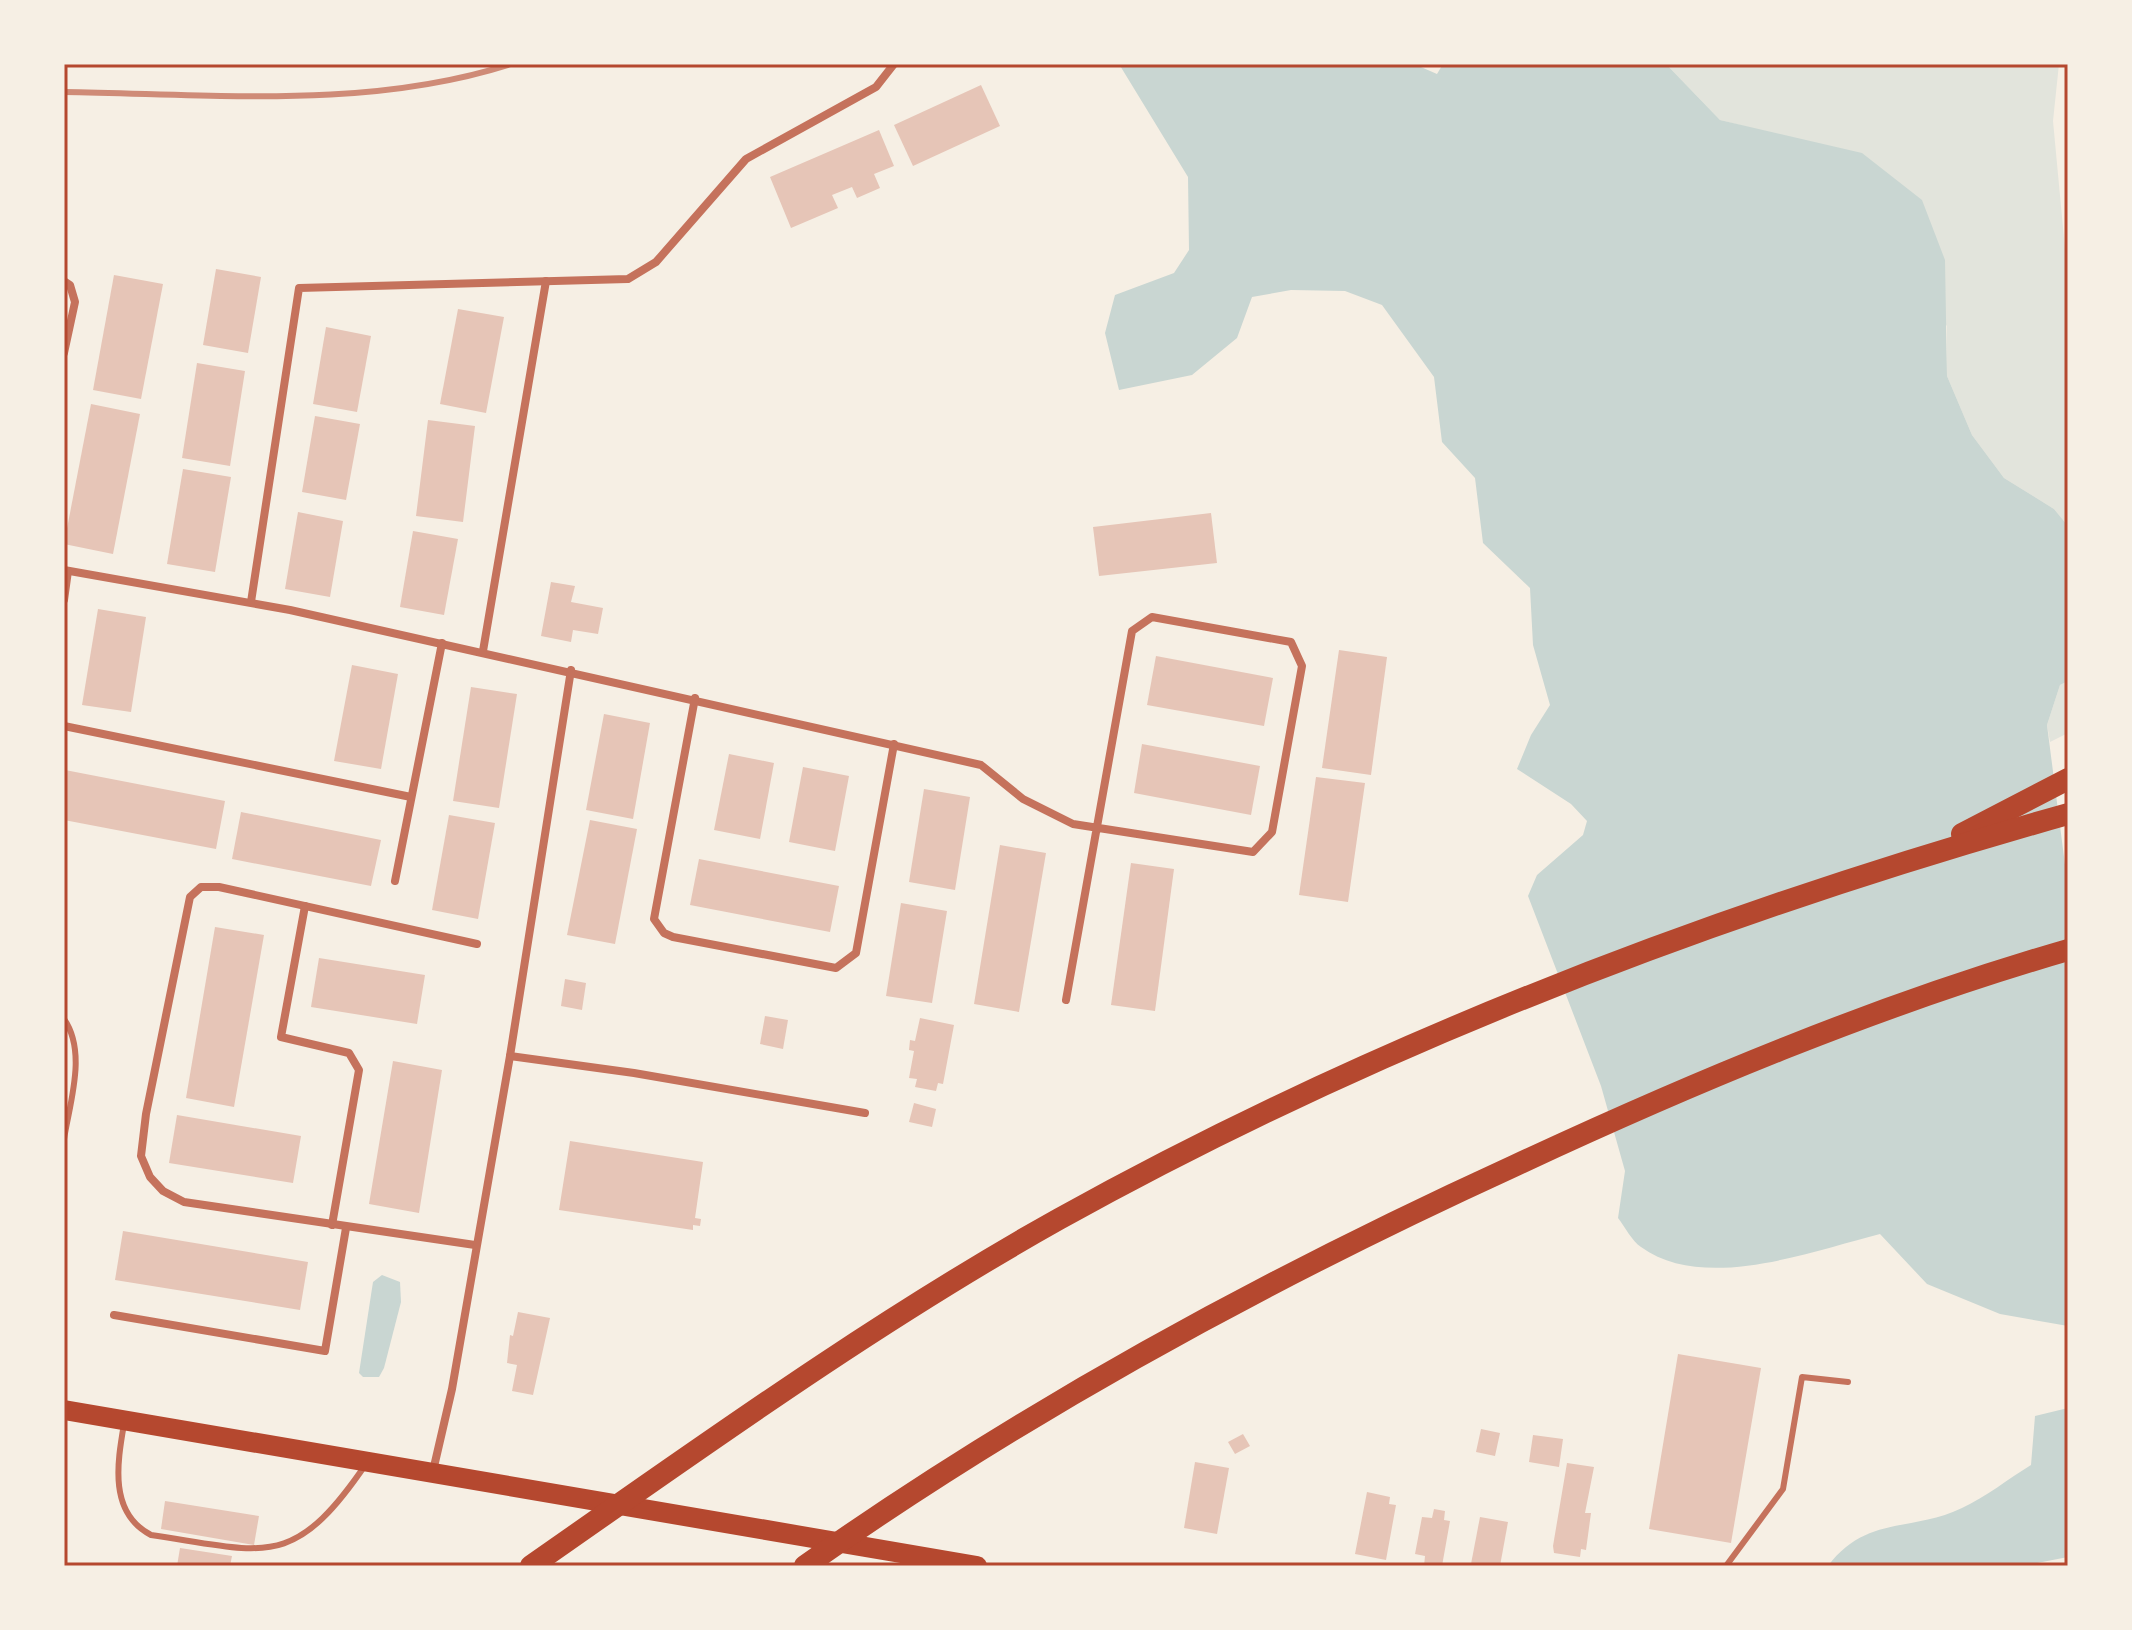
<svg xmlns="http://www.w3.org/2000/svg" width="2132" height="1630" viewBox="0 0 2132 1630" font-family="Poppins,sans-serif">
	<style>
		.green { fill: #e2e4dc }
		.water { fill: #c9d6d2 }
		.building { fill: #e6c5b7 }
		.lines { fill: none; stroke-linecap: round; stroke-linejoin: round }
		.service { stroke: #c5725c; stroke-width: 6 }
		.minor { stroke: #c5725c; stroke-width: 8 }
		.primary { stroke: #b5482f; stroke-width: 20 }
		.motorway { stroke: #b5482f; stroke-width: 22 }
		.rail { stroke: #cf8b77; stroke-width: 6 }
		.neatline { fill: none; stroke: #b5482f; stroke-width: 3 }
	</style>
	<rect width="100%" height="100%" fill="#f6efe4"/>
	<g class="green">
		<polygon points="1666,64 2059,64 2053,121 2068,281 2068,526 2054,509 2004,478 1972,435 1947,376 1947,326 1775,134 1720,120"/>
		<polygon points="2068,681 2068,733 2050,742 2047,725 2060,685"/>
	</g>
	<g class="water">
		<path d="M1119 64H1414L1437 74 1443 64H1666L1720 120 1862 153 1922 200 1945 260 1947 376 1972 435 2004 478 2054 509 2068 526V681L2060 685 2047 725 2068 888V1326L2000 1314 1927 1284 1880 1234C1812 1251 1704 1293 1641 1247 1632 1241 1625 1227 1618 1218L1625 1171 1601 1086 1528 896 1537 875 1583 835 1587 821 1571 804 1517 769 1531 735 1550 705 1533 645 1530 588 1483 543 1475 478 1442 442 1434 377 1382 305 1345 291 1291 290 1252 297 1237 338 1192 375 1119 390 1105 333 1115 295 1174 273 1189 250 1188 177Z"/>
		<polygon points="382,1275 400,1282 401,1302 384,1368 379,1377 363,1377 359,1373 373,1282"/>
		<path d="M2068 1408V1557L2022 1566H1828C1866 1515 1913 1532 1962 1508 1986 1497 2008 1479 2031 1465L2035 1416Z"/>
	</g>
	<g class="building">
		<polygon points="981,85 1000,126 913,166 894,125"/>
		<polygon points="879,130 894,166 874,174 880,188 857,198 852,187 832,195 838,208 791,228 770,177"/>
		<polygon points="216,269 261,277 248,353 203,345"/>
		<polygon points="114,275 163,284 141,399 93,390"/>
		<polygon points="458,309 504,317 486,413 440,404"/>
		<polygon points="326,327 371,336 357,412 313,404"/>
		<polygon points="197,363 245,371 230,466 182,458"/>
		<polygon points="91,404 140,414 113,554 64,544"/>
		<polygon points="315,416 360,424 346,500 302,492"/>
		<polygon points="428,420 475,426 463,522 416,516"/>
		<polygon points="183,469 231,477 215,572 167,564"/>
		<polygon points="298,512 343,521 330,597 285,589"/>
		<polygon points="1211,513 1217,563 1099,576 1093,527"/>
		<polygon points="413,531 458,539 444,615 400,607"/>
		<polygon points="551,582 575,586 571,602 603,608 598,634 573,630 571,642 541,636"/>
		<polygon points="98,609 146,617 131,712 82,705"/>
		<polygon points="1339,650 1387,657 1371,775 1322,768"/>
		<polygon points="1156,656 1273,678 1264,726 1147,705"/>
		<polygon points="352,665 398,674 381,769 334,761"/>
		<polygon points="471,687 517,694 499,808 453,801"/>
		<polygon points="604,714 650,723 633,819 586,810"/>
		<polygon points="1142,744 1260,766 1251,815 1134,793"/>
		<polygon points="729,754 774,763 760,839 714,830"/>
		<polygon points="803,767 849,776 835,851 789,842"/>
		<polygon points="65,770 225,801 216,849 64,820"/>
		<polygon points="1316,777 1365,783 1348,902 1299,895"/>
		<polygon points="924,789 970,797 955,890 909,882"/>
		<polygon points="241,812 381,840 371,886 232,859"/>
		<polygon points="449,815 495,823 478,919 432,910"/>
		<polygon points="590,820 637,829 615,944 567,935"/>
		<polygon points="1000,845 1046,853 1019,1012 974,1004"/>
		<polygon points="699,859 839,886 830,932 690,905"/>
		<polygon points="1131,863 1174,869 1155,1011 1111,1005"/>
		<polygon points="901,903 947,911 932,1003 886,996"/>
		<polygon points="215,927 264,935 234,1107 186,1098"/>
		<polygon points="319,958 425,975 417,1024 311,1007"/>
		<polygon points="565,979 586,983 582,1010 561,1006"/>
		<polygon points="765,1016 788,1020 783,1049 760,1044"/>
		<polygon points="920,1018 954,1025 943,1084 938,1083 936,1091 915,1087 917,1079 909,1078 914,1051 909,1050 910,1040 915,1041"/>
		<polygon points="393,1061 442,1070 419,1213 369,1204"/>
		<polygon points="914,1103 936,1109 932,1127 909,1122"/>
		<polygon points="177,1115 301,1136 293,1183 169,1163"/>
		<polygon points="570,1141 703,1162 695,1218 701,1219 700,1226 693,1225 693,1230 559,1210"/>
		<polygon points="123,1231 308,1262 300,1310 115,1280"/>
		<polygon points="518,1312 550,1318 533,1395 512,1391 517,1365 507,1363 510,1335 513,1336"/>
		<polygon points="1678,1354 1761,1368 1731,1543 1649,1529"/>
		<polygon points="1481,1429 1500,1433 1495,1456 1476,1452"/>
		<polygon points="1243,1434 1250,1446 1235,1454 1228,1442"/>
		<polygon points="1533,1435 1563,1439 1559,1467 1529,1462"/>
		<polygon points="1195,1462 1229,1468 1217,1534 1184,1528"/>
		<polygon points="1567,1463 1594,1467 1585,1513 1591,1513 1586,1550 1581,1549 1580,1557 1554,1553 1553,1546"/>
		<polygon points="1367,1492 1390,1497 1389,1504 1396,1505 1386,1560 1355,1554"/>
		<polygon points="165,1501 259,1516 254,1545 161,1529"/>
		<polygon points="1434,1509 1445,1511 1444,1520 1450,1521 1442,1566 1424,1566 1425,1556 1415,1554 1422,1517 1432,1518"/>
		<polygon points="1480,1517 1508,1522 1500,1566 1471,1564"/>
		<polygon points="180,1548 232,1556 230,1566 177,1566"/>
	</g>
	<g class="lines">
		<g class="service">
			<path d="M64 1019C87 1052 70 1102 64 1139"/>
			<path d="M124 1424C117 1464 109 1513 151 1535 266 1552 293 1571 366 1464"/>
			<polyline points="1726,1566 1783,1489 1802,1377 1848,1382"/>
		</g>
		<g class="minor">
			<polyline points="64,281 70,285 75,302 64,353"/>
			<polyline points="64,570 290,610 981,765 1023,799 1073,824 1253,852 1272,832 1302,666 1291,642 1152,617 1132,631 1066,1000"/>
			<polyline points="64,600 68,571"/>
			<polyline points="251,602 299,288 628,279 656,262 746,159 876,87 894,64"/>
			<polyline points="483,651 546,281"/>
			<polyline points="695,698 654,919 664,933 673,937 836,968 856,953 894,744"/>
			<polyline points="64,726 411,797"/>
			<polyline points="395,881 442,643"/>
			<polyline points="305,906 281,1037 349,1053 359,1070 332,1225"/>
			<polyline points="510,1056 634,1073 865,1113"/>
			<polyline points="475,1245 184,1202 163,1191 150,1177 141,1156 146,1114 190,897 201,887 219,887 477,944"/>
			<polyline points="114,1315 325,1351 346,1228"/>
			<polyline points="433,1471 452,1389 510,1056 571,670"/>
		</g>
		<polyline class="primary" points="64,1410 977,1566"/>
		<g class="motorway">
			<polyline points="1962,834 2068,779"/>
			<path d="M531 1566C703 1446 875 1322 1059 1219 1376 1043 1719 912 2068 814"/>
			<path d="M805 1566C1027 1409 1267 1279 1514 1166 1694 1082 1878 1005 2068 950"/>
		</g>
		<path class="rail" d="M64 92C212 94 368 110 511 64"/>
	</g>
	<rect width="2132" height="1630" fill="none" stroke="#f6efe4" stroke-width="132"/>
	<rect x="66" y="66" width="2000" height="1498" class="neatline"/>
</svg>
